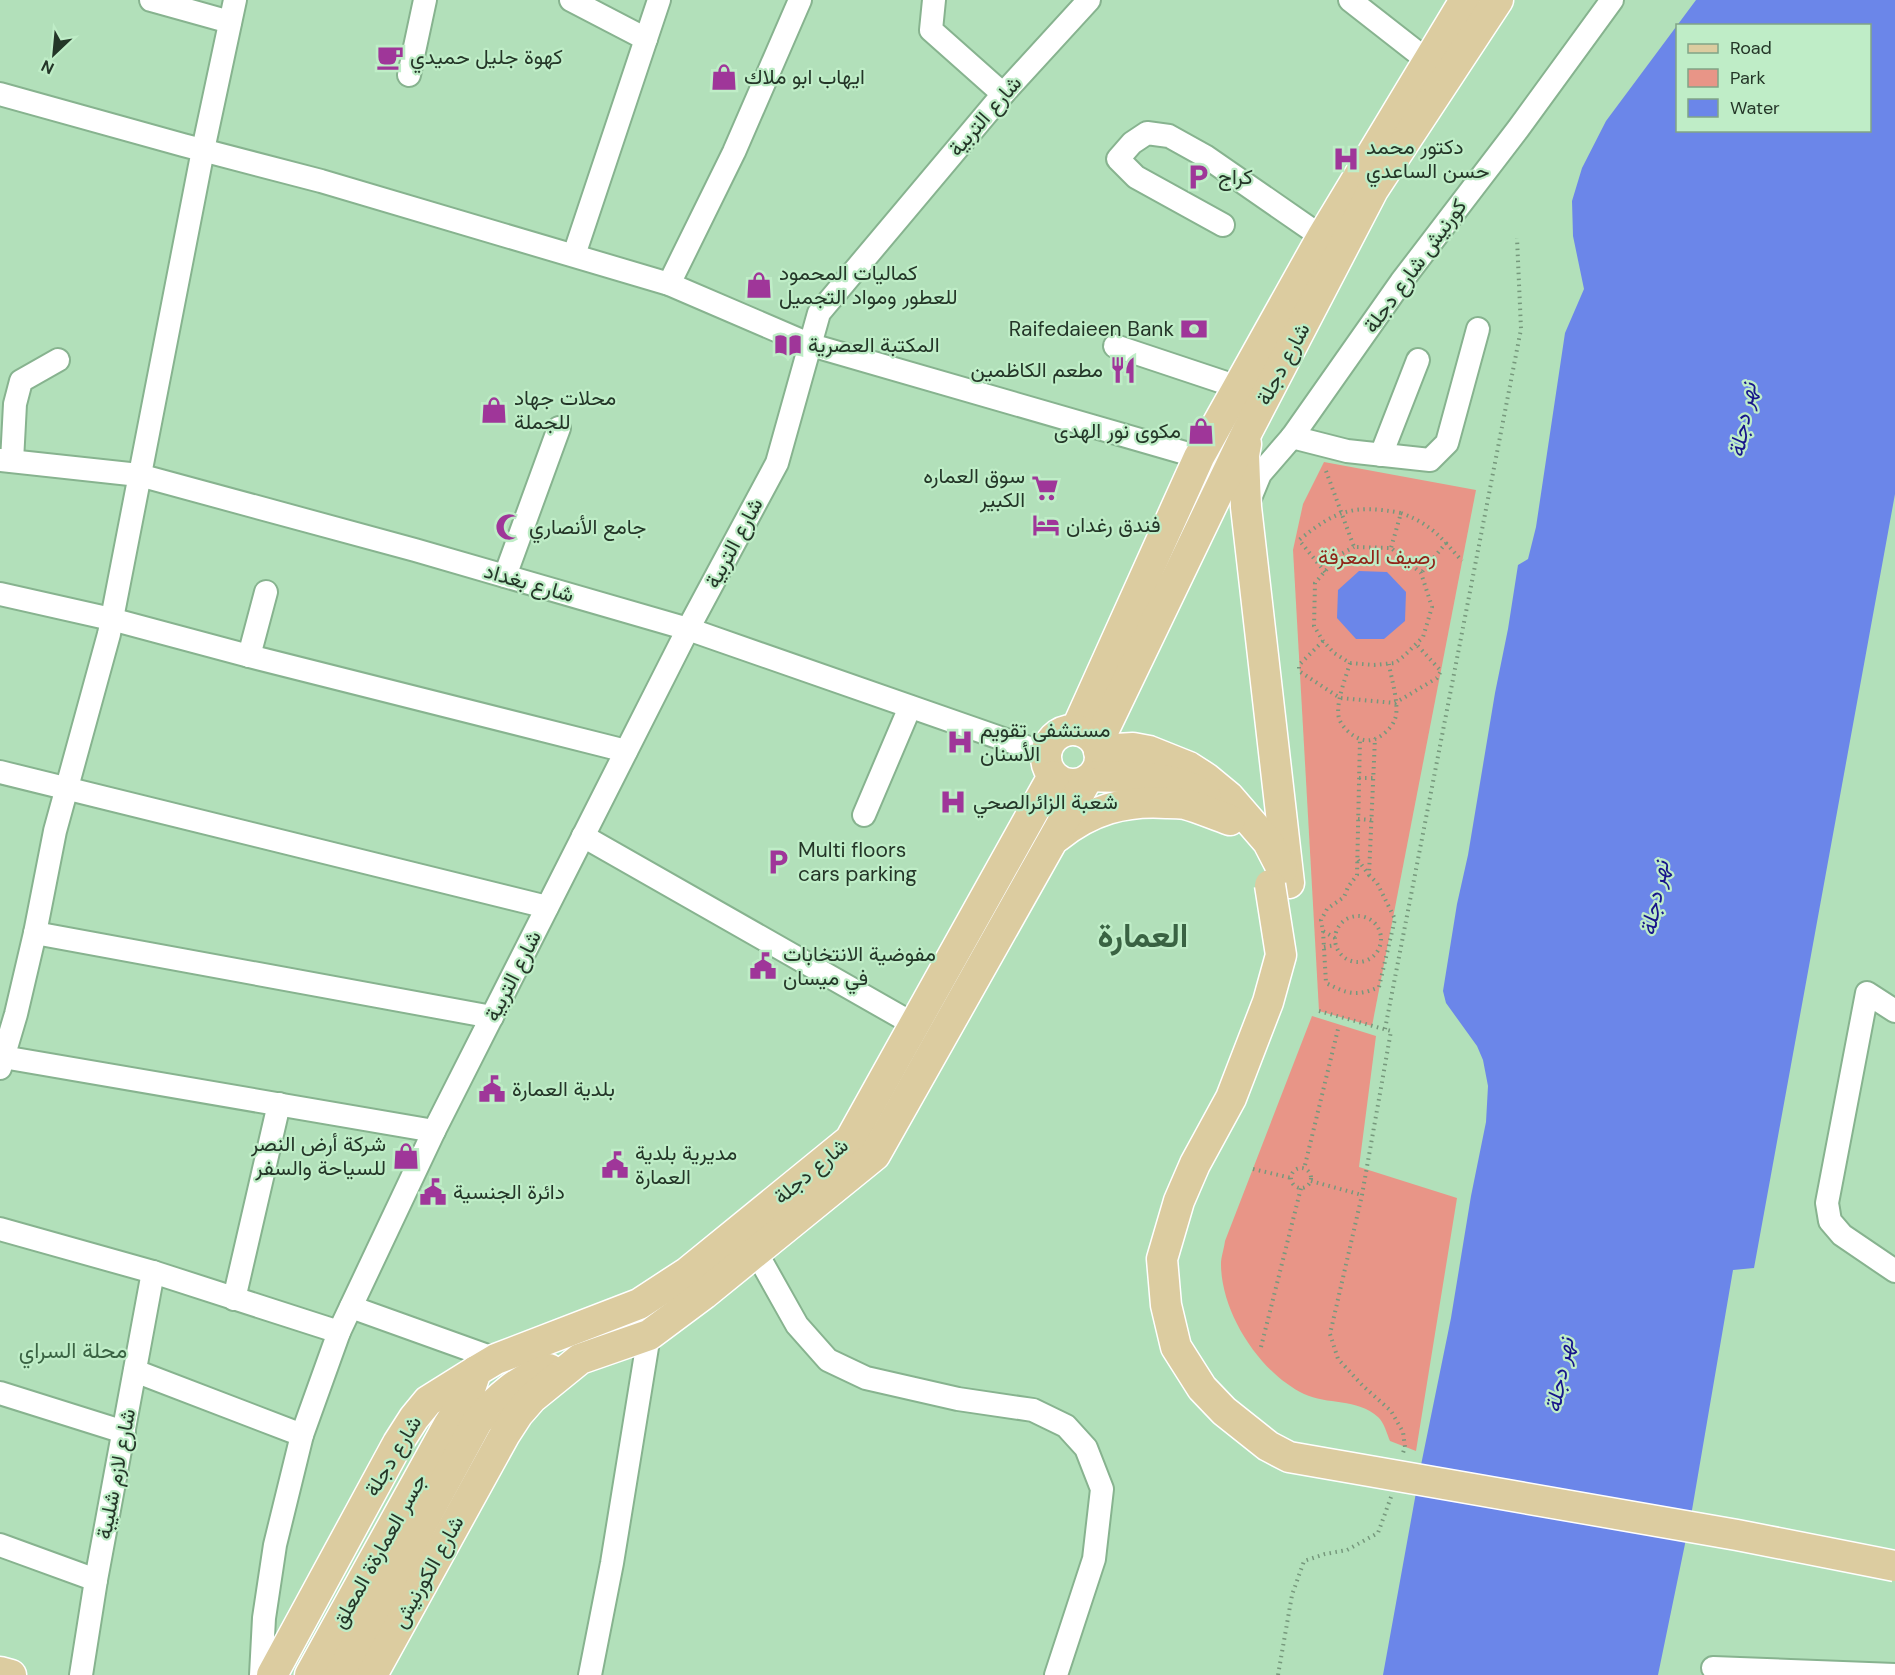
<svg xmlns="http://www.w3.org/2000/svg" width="1895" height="1675" viewBox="0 0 1895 1675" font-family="'DM Sans',Vazirmatn,sans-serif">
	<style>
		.green { fill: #e89587 }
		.water { fill: #6b86e9; fill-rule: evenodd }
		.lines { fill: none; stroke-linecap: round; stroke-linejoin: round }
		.minor-casing { stroke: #87b38f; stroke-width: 26 }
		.major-casing { stroke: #fff; stroke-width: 33 }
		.path { stroke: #76987c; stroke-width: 4; stroke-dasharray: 1.5 4.5; stroke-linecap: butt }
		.minor { stroke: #fff; stroke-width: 22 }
		.major { stroke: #dccca0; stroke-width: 30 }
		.major-bridge-casing { stroke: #fff; stroke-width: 33; stroke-linecap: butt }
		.major-bridge { stroke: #dccca0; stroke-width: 30 }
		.labels { text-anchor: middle; stroke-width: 4.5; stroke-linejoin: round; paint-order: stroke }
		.poi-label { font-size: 21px; fill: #243628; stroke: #bfedc7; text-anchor: start }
		.street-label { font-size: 21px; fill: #243628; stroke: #bfedc7 }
		.park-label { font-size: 21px; fill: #902519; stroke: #bfedc7 }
		.water-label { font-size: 22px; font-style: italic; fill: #17148a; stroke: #bfedc7 }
		.neighbourhood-label { font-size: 22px; fill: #3a6343; stroke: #bfedc7 }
		.town-label { font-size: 33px; font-weight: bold; fill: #3a6343; stroke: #bfedc7 }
	</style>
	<rect width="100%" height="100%" fill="#b2e0ba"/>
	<g class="green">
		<polygon points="1324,462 1476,490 1372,1026 1319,1011 1293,550 1303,504"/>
		<path d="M1312 1016 1376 1036 1359 1167 1457 1198 1416 1451 1390 1441C1387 1434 1384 1422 1378 1417 1357 1398 1327 1405 1304 1394 1260 1373 1221 1313 1221 1264 1221 1257 1224 1249 1225 1241Z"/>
	</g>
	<g class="water">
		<path d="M1696 0H1895V494L1754 1268 1733 1270 1692 1510 1658 1675H1383L1421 1465 1451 1318 1471 1196 1486 1122 1488 1086 1483 1060 1477 1046 1446 1003 1443 991 1457 904 1468 855 1495 693 1508 629 1518 565 1528 559 1536 527 1565 333 1584 289 1573 236 1572 201 1582 168 1606 121ZM1678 26H1870V130H1678Z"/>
		<polygon points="1359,571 1387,572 1406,592 1405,621 1384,639 1356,639 1337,618 1338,590"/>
	</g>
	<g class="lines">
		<defs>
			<g id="minor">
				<polyline points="151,0 230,22"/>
				<polyline points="571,0 646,39"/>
				<polyline points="934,0 931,30 1003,94"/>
				<polyline points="1350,0 1428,61"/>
				<polyline points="409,75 425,0"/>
				<polyline points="0,94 183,145 321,181 669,284 811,345 1199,457"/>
				<polyline points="1223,225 1136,177 1118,159 1132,143 1147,133 1169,136 1205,156 1322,237"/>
				<polyline points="574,255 659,0"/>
				<polyline points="669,284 734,152 800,0"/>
				<polyline points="1115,346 1238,387"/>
				<polyline points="1292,437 1347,451 1430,460 1447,443 1478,329"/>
				<polyline points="1381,455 1418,360"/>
				<polyline points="0,460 139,475 415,550 688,629 1046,754"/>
				<polyline points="12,461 15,404 21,381 58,360"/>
				<polyline points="1248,503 1260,474 1292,437 1401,282 1518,129 1612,0"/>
				<polyline points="505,576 559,428"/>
				<polyline points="0,594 111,619 249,656 626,751"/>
				<polyline points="249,656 266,592"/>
				<polyline points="0,772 547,907"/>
				<polyline points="864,815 910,707"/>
				<polyline points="583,836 915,1025"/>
				<polyline points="35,933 492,1017"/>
				<polyline points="1895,1011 1867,993 1827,1203 1830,1221 1842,1235 1895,1271"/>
				<polyline points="3,1057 434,1131"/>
				<polyline points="0,1068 16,1014 35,933 55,831 109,634 203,150 235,0"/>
				<polyline points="0,1229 153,1272 339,1332"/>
				<polyline points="756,1252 797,1325 828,1360 866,1378 958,1399 1033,1410 1066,1426 1086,1448 1102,1489 1094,1559 1056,1675"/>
				<polyline points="234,1299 279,1104"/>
				<polyline points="351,1307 496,1359"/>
				<polyline points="135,1371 302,1435"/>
				<polyline points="0,1393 124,1432"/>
				<polyline points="0,1545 96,1580"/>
				<polyline points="1713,1668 1895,1675"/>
				<polyline points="81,1675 96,1580 153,1272"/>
				<polyline points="261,1675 264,1618 275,1545 302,1435 339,1332 434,1131 688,629 777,463 819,313 1003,94 1089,0"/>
				<polyline points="590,1675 612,1563 649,1335"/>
			</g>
			<g id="major">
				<polyline points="1246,444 1244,455 1246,507 1289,883"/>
				<polyline points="1076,730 1199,457 1322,237 1465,0"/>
				<circle cx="1073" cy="757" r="27"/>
				<polyline points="1097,744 1248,430 1373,190 1498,0"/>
				<polyline points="1099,752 1116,749 1133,748 1149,751 1189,767 1206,778 1229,797 1268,842 1282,869"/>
				<path d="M1093 776C1128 778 1177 774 1206 797"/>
				<path d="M1057 837C1090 810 1125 800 1167 803 1173 803 1179 803 1185 804 1200 808 1215 815 1230 820"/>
				<polyline points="0,1672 11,1675"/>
				<polyline points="272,1675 398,1443 414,1418 428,1401 476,1371 496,1359 639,1304 688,1272 850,1140 1053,776"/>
				<polyline points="310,1675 448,1426 468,1395 476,1371"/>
				<path d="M340 1675 477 1422C497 1398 518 1379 549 1369"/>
				<polyline points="372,1675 505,1434 518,1414 532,1398 580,1359 649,1335 704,1294 875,1155 1086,781"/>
			</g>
		</defs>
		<use href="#minor" class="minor-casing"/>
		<use href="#major" class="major-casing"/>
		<g class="path">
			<polyline points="1326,471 1354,547 1391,548 1421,573 1432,607 1423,637 1404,656 1395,663 1374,665 1350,663 1334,653 1323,641 1314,626 1315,583 1339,555 1354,547"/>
			<path d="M1401 513C1420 520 1432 528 1446 543L1421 573"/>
			<polyline points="1446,543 1462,561"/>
			<path d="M1325 572 1299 540C1336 510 1354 504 1401 513L1391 548"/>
			<polyline points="1323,641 1299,665 1299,671 1340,698 1395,703 1437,678 1441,671 1417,645"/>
			<path d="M1350 663C1346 677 1335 704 1339 718 1342 729 1359 743 1371 740 1380 739 1392 728 1395 719 1400 706 1391 678 1389 664"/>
			<polyline points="1359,778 1373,778"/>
			<polyline points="1358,819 1372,820"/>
			<polyline points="1358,860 1369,875"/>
			<circle cx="1358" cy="939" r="23"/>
			<path d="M1323 931 1326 983C1348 994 1356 997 1379 987L1395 919 1377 883 1369 875 1375 738"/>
			<polyline points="1335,938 1323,931 1321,920 1327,909 1344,897 1348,887 1357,875 1360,738"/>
			<polyline points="1324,947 1336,945"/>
			<polyline points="1319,1011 1391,1031 1362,1195 1330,1334 1338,1359 1363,1386 1391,1411 1403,1432 1405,1447 1403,1453"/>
			<polyline points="1385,1029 1521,329 1517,238"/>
			<polyline points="1305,1165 1339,1025"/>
			<circle cx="1301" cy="1178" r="10"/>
			<polyline points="1253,1169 1291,1178"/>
			<polyline points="1311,1181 1362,1195"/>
			<polyline points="1261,1347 1301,1188"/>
			<polyline points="1278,1675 1292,1595 1304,1561 1325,1554 1347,1550 1378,1533 1391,1497"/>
		</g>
		<use href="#minor" class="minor"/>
		<use href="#major" class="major"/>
		<defs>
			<polyline id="major-bridge" points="1270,885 1281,955 1268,1002 1231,1098 1195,1164 1179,1201 1162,1259 1166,1305 1176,1347 1202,1388 1224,1411 1268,1446 1289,1457 1737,1535 1895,1566"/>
		</defs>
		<use href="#major-bridge" class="major-bridge-casing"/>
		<use href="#major-bridge" class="major-bridge"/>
	</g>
	<defs>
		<symbol id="cafe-bare" viewBox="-9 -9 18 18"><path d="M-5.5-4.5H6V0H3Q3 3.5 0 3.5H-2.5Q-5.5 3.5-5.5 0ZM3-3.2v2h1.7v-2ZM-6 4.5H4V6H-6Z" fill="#9f3699" stroke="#bfedc7" stroke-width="2.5" paint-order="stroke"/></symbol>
		<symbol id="shop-bare" viewBox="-9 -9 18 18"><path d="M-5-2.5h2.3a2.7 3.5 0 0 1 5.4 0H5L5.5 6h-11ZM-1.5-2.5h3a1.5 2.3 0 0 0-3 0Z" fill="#9f3699" stroke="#bfedc7" stroke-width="2.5" paint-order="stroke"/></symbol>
		<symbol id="hospital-bare" viewBox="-9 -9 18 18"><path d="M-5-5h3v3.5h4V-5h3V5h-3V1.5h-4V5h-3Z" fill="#9f3699" stroke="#bfedc7" stroke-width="2.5" paint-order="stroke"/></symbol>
		<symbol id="parking-bare" viewBox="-9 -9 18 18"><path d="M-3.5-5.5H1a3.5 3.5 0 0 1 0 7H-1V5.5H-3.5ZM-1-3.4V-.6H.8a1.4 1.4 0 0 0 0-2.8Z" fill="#9f3699" stroke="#bfedc7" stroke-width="2.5" paint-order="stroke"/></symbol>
		<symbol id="bank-bare" viewBox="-9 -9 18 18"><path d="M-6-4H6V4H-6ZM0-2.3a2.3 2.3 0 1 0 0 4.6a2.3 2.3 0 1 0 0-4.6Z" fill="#9f3699" stroke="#bfedc7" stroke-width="2.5" paint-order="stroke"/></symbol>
		<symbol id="library-bare" viewBox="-9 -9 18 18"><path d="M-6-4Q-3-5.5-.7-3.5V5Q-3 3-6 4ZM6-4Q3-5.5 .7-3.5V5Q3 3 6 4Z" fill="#9f3699" stroke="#bfedc7" stroke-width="2.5" paint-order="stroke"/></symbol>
		<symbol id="restaurant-bare" viewBox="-9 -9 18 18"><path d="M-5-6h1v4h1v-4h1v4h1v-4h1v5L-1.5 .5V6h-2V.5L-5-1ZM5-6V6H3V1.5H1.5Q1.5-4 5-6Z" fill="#9f3699" stroke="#bfedc7" stroke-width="2.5" paint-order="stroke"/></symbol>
		<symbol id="supermarket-bare" viewBox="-9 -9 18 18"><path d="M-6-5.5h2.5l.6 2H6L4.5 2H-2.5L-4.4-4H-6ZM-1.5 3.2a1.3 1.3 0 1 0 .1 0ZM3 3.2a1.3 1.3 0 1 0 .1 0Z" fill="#9f3699" stroke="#bfedc7" stroke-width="2.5" paint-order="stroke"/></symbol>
		<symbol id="hotel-bare" viewBox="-9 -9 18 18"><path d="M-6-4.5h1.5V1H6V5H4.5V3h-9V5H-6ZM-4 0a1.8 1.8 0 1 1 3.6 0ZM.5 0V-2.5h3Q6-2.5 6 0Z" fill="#9f3699" stroke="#bfedc7" stroke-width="2.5" paint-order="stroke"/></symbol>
		<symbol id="mosque-bare" viewBox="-9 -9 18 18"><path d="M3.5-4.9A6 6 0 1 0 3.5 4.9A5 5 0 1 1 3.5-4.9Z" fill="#9f3699" stroke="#bfedc7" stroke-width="2.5" paint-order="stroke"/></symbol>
		<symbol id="civic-bare" viewBox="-9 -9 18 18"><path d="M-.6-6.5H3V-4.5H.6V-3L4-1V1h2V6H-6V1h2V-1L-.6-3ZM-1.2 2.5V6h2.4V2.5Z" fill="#9f3699" stroke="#bfedc7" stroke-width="2.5" paint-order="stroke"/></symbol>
	</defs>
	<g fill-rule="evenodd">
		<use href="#cafe-bare" x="371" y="38" width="38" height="38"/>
		<use href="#shop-bare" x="705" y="58" width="38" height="38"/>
		<use href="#hospital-bare" x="1327" y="140" width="38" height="38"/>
		<use href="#parking-bare" x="1179" y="158" width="38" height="38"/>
		<use href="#shop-bare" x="740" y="266" width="38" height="38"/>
		<use href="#bank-bare" x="1175" y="310" width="38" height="38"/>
		<use href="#library-bare" x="769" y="326" width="38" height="38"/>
		<use href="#restaurant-bare" x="1104" y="351" width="38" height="38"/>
		<use href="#shop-bare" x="475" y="391" width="38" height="38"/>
		<use href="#shop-bare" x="1182" y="412" width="38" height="38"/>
		<use href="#supermarket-bare" x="1026" y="469" width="38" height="38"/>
		<use href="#hotel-bare" x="1027" y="506" width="38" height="38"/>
		<use href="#mosque-bare" x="490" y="508" width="38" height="38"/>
		<use href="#hospital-bare" x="941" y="723" width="38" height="38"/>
		<use href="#hospital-bare" x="934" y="783" width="38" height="38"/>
		<use href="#parking-bare" x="759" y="843" width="38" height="38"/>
		<use href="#civic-bare" x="744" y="947" width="38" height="38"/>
		<use href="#civic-bare" x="473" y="1070" width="38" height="38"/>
		<use href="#shop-bare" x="387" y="1137" width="38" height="38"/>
		<use href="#civic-bare" x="596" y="1146" width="38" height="38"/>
		<use href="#civic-bare" x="414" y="1173" width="38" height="38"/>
	</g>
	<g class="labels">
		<g class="poi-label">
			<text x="410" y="64">كهوة جليل حميدي</text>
			<text x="744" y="84">ايهاب ابو ملاك</text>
			<text x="1366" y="154">دكتور محمد<tspan x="1366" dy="24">حسن الساعدي</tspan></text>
			<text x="1218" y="184">كراج</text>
			<text x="779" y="280">كماليات المحمود<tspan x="779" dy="24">للعطور ومواد التجميل</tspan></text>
			<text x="1174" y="336" text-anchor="end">Raifedaieen Bank</text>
			<text x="808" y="352">المكتبة العصرية</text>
			<text x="1103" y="377" text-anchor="end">مطعم الكاظمين</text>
			<text x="514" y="405">محلات جهاد<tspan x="514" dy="24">للجملة</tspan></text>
			<text x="1181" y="438" text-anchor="end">مكوى نور الهدى</text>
			<text x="1025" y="483" text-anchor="end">سوق العماره<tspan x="1025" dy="24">الكبير</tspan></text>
			<text x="1066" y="532">فندق رغدان</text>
			<text x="529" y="534">جامع الأنصاري</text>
			<text x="980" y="737">مستشفى تقويم<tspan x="980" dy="24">الأسنان</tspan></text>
			<text x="973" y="809">شعبة الزائرالصحي</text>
			<text x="798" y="857">Multi floors<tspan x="798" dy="24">cars parking</tspan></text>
			<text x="783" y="961">مفوضية الانتخابات<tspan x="783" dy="24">في ميسان</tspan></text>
			<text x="512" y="1096">بلدية العمارة</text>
			<text x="386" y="1151" text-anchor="end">شركة أرض النصر<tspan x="386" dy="24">للسياحة والسفر</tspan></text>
			<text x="635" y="1160">مديرية بلدية<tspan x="635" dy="24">العمارة</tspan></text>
			<text x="453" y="1199">دائرة الجنسية</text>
		</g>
		<g class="street-label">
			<text transform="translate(985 116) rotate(-49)" y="7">شارع التربية</text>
			<text transform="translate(1415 266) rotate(-54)" y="7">كورنيش شارع دجلة</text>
			<text transform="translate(1283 364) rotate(-62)" y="7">شارع دجلة</text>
			<text transform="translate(734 543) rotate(-62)" y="7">شارع التربية</text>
			<text transform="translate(529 583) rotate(16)" y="7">شارع بغداد</text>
			<text transform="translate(513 976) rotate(-63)" y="7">شارع التربية</text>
			<text transform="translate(811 1171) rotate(-40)" y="7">شارع دجلة</text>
			<text transform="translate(393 1456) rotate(-59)" y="7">شارع دجلة</text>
			<text transform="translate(116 1474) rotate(-79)" y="7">شارع لازم شليبة</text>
			<text transform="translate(379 1551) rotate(-61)" y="7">جسر العمارةة المعلق</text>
			<text transform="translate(428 1572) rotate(-61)" y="7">شارع الكورنيش</text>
		</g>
		<g class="park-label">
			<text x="1377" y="564">رصيف المعرفة</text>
		</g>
		<g class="water-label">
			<text transform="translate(1742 420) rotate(-80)" y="8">نهر دجلة</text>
			<text transform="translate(1654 898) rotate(-79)" y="8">نهر دجلة</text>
			<text transform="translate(1559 1375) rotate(-79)" y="8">نهر دجلة</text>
		</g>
		<g class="neighbourhood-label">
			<text x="73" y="1358">محلة السراي</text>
		</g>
		<g class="town-label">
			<text x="1143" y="947">العمارة</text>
		</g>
	</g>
	<rect x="1676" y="24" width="195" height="108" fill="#bfedc7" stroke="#81a487" stroke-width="1.5"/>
	<rect x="1688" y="44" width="30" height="9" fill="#dccca0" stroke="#81a487" stroke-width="1.5"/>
	<text x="1730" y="54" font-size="18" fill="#243628">Road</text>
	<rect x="1688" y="69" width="30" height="18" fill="#e89587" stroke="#81a487" stroke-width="1.5"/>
	<text x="1730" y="84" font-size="18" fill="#243628">Park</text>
	<rect x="1688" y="99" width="30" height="18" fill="#6b86e9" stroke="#81a487" stroke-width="1.5"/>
	<text x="1730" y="114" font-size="18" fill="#243628">Water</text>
	<g transform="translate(54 54) rotate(206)" stroke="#bfedc7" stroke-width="4.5" paint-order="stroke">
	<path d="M0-4.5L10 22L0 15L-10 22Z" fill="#243628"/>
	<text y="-9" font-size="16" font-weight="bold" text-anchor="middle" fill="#243628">N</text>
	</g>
</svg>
